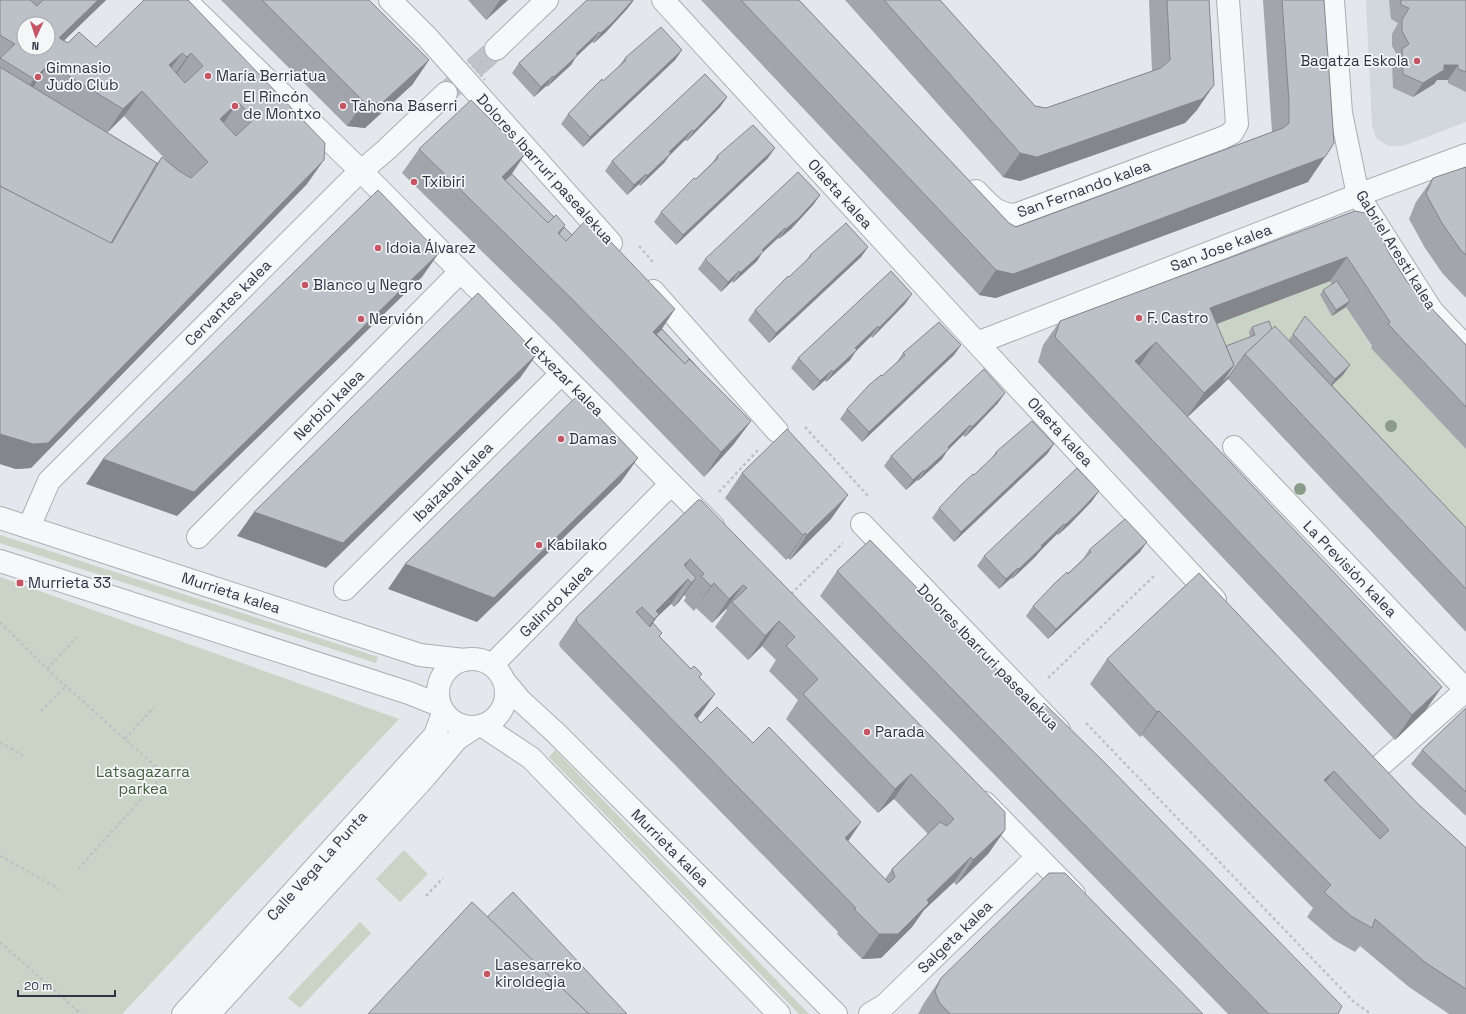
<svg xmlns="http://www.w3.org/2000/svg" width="1466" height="1014" viewBox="0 0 1466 1014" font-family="'Space Grotesk',sans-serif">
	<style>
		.built { fill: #d2d6dd }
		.green { fill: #c9d4c6 }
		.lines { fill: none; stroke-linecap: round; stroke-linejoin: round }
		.street-tunnel { stroke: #bfc3c9; stroke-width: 22; stroke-dasharray: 22 11; stroke-linecap: butt }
		.street-casing { stroke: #a9aeb5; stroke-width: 24 }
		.path { stroke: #bec1c6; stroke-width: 2.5; stroke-dasharray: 3 3; stroke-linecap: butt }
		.street { stroke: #f7f8f9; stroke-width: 22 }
		.path-bridge { stroke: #bec1c6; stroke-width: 2.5; stroke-dasharray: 3 3; stroke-linecap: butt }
		.tree { fill: #8a9b8a }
		.wall { fill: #a2a5ab; fill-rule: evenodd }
		.shaded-wall { fill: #84868b }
		.building { fill: #bcc0c7; stroke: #84868b; fill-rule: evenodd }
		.poi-dot { fill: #c45564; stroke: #f4f6f8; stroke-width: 1.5 }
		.labels { text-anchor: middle; stroke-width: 3.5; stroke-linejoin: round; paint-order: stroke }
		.poi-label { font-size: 15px; fill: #2d3442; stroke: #f4f6f8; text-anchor: start }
		.street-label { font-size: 15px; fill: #2d3442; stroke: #f4f6f8 }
		.park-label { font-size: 15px; fill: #415d3b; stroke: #f4f6f8 }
	</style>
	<rect width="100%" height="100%" fill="#e4e7eb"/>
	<polygon class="built" points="1366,0 1466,0 1466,122 1403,146 1388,146 1376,138 1372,126"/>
	<g class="green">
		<polygon points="1330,281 1334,286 1320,296 1332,315 1346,307 1372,347 1466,449 1466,571 1251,340 1203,358 1193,333"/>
		<polygon points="0,535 378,657 376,663 0,543"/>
		<polygon points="0,577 399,719 122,1014 0,1014"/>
		<polygon points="555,750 809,1014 799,1014 549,757"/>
		<polygon points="404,850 428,874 400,902 376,879"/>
		<polygon points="360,922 371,933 300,1008 288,998"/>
	</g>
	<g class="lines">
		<polyline class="street-tunnel" points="449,90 496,49"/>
		<defs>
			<g id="street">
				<polyline points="185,0 361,171 713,526"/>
				<polyline points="390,0 427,37 611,243"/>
				<polyline points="663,0 977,343 1215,600"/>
				<polyline points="1333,0 1341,113 1358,195 1432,311 1466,347"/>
				<polyline points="496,49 547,0"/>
				<path d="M976 191C989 204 995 214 1015 215L1222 138 1232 133 1237 124 1228 0"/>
				<polyline points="653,291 777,431"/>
				<polyline points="977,343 1358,195 1466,155"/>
				<polyline points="1234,447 1466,690"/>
				<polyline points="0,518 420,655 464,660"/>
				<polyline points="862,524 1059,730"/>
				<polyline points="29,527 49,481 351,180 387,149 446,93"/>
				<polyline points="198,537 460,272"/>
				<polyline points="0,561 409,693 439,705"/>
				<polyline points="345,589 561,374"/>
				<circle cx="472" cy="693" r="34"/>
				<polyline points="492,665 662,493 671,486"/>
				<polyline points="505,682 520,700 557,734 836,1014"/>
				<polyline points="483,726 531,758 779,1014"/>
				<polyline points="1374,771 1466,690"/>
				<polyline points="985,803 1074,894"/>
				<polyline points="183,1014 435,735 443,713"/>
				<polyline points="209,1014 425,777 457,739 475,727"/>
				<polyline points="870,1014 885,1005 1037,857"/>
			</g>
		</defs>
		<use href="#street" class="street-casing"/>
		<g class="path">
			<polyline points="639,246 654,263"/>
			<polyline points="805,427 868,496"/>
			<polyline points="719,492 758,450"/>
			<polyline points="791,594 843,543"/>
			<polyline points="0,622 47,669 164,774 78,869"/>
			<polyline points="47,669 77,637"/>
			<polyline points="1048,678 1154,576"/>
			<polyline points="41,711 66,686"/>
			<polyline points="1086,723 1353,1001 1371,1014"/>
			<polyline points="125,739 154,707"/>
			<polyline points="0,742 23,756"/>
			<polyline points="0,856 59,889"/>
			<polyline points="426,896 443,878"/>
			<polyline points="0,942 81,1014"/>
		</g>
		<use href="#street" class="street"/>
		<polyline class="path-bridge" points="468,61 485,80"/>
	</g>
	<g class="tree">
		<circle cx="1391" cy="426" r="6"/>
		<circle cx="1300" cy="489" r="6"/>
	</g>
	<g class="wall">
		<path d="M0 0H106L64 40 68 43 96 47 188 0 307 184 31 468 16 469 0 464ZM124 116 169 163 162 157 157 163 107 132Z"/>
		<polygon points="221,0 369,0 429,60 412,85 365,128 347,126"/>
		<polygon points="468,0 508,0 486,20"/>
		<polygon points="634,0 627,9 606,32 594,43 592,42 576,57 571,65 547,87 546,86 534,97 512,73 519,63"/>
		<polygon points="701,0 799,0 1009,223 1016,227 1272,132 1263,0 1324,0 1308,182 996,298 979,295"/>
		<polygon points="845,0 940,0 1035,106 1046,108 1152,71 1149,0 1209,0 1197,110 1185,123 1020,181 1003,177"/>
		<polygon points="1389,0 1466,0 1466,92 1448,83 1448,80 1437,80 1434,84 1413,97 1393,88 1392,63 1397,55 1392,46 1392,34 1398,23 1391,19"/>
		<polygon points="682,50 675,60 583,147 561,124 568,114 619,66 625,58"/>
		<polygon points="727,97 720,107 687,141 685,140 669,156 664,163 640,186 639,184 627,195 605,171 612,161"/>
		<polygon points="419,149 525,154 512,174 572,235 675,309 662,329 700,370 751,421 733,445 704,477 554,322 402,173"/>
		<polygon points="717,156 768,158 676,245 654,222 661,212 712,163"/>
		<polygon points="1466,167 1466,298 1443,274 1425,248 1409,219 1416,202 1433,178"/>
		<polygon points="820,195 813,205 791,229 779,239 778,238 762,253 757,261 733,283 732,281 721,292 698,269 705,259"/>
		<polygon points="1355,211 1389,253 1408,283 1466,345 1466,449 1371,348 1372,346 1346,307 1332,316 1320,295 1323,290 1332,285 1330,281 1216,324 1226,346 1250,337 1249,332 1252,327 1272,329 1289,340 1305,316 1343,375 1332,385 1466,528 1466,632 1228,379 1188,417 1425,711 1395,740 1038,362 1043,345 1060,321"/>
		<polygon points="868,247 861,257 769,343 748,320 755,310 805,262 810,255"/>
		<polygon points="912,294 905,304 872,338 871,336 856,351 850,360 826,382 825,380 813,391 791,368 798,358"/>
		<polygon points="961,345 954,355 862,442 840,419 847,409 897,362 903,353"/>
		<polygon points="998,403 976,426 965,437 963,435 947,451 942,459 918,481 917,480 906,490 884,466 891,456"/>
		<polygon points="1054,444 1047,454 954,542 932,518 939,508 990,460 996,452"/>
		<polygon points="742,473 831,519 790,560 788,558 786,560 725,498"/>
		<polygon points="1099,491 1092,501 1070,524 1058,535 1057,534 1042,549 1035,557 1012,579 1011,578 999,589 977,566 984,556"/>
		<path d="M698 500 1005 830 988 854 956 885 954 882 924 910 912 927 881 958 862 959 837 934 838 932 560 647 559 643 576 618ZM684 595 686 597 684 601 694 611 696 608 712 623 726 609 727 610 715 627 748 660 762 646 776 660 769 671 798 700 786 719 878 813 894 799 928 834 892 869 885 879 848 841 861 822 753 743 701 723 697 719 699 678 702 674 691 669 659 637 662 633 652 624 657 617 671 604 674 607 679 602Z"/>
		<polygon points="1089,550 1140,552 1048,639 1026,616 1033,606 1083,559"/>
		<polygon points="837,571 1037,710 1338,1014 1228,1014 820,596"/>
		<polygon points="1107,659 1417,803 1466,848 1466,1014 1449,1014 1409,987 1360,946 1355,952 1334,940 1307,917 1313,908 1142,735 1140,737 1090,684"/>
		<polygon points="1466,708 1466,816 1411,764 1422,750"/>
		<polygon points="941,978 1203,1014 918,1014 924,1003"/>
	</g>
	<g class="shaded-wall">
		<polygon points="98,0 106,0 42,62 59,38"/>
		<polygon points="500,0 508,0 486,20"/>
		<polygon points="634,0 627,9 606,32 594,43 601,33"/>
		<polygon points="599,32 592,42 576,57 571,65 547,87 554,77 576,54"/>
		<polygon points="682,50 675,60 583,147 590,137"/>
		<polygon points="182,53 165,77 169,65"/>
		<polygon points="191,53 174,78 169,82 187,57"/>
		<polygon points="429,60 412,85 365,128 347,126 364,102"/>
		<polygon points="49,64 32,89 17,104 34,79"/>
		<polygon points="1444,65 1458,65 1448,80 1437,80 1434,84 1413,97 1423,83"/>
		<polygon points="553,76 546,86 534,97 541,87"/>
		<polygon points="1214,85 1197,110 1185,123 1020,181 1003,177 1020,153"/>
		<polygon points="142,91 124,116 106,134 123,109"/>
		<polygon points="727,97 720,107 687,141 694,131"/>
		<polygon points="238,102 221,127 220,119"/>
		<polygon points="692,130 685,140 669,156 664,163 640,186 647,176 669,152"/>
		<polygon points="775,148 768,158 676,245 683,235"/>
		<polygon points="525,154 508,179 503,184 502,177"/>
		<polygon points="1325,157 1308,182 996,298 979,295 996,270"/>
		<polygon points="324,160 307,184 31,468 16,469 0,464 0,434"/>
		<polygon points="646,174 639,184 627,195 634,185"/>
		<polygon points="820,195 813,205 791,229 779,239 786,229"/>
		<polygon points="785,228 778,238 762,253 757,261 733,283 740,273 762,250"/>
		<polygon points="868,247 861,257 769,343 776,333"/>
		<polygon points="439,253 422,277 177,516 86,484 103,459"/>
		<polygon points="1347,257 1330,281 1193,333 1210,308"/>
		<polygon points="739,271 732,281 721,292 728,282"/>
		<polygon points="912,294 905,304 872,338 879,328"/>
		<polygon points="1350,301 1346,307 1332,316 1336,310"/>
		<polygon points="675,309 658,334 652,340 653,332"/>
		<polygon points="878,326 871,336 856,351 850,360 826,382 833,372 855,348"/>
		<polygon points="1156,342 1139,366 1135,361"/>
		<polygon points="961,345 954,355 862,442 869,432"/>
		<polygon points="537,354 520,378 326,568 237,536 254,512"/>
		<polygon points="1234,365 1217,390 1187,417 1204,393"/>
		<polygon points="1350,365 1343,375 1328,389 1335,379"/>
		<polygon points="832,370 825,380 813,391 820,381"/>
		<polygon points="1230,375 1228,379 1217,390 1220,385"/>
		<polygon points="1005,393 998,403 976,426 965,437 972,427"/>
		<polygon points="751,421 733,445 704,477 721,452"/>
		<polygon points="970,425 963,435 947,451 942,459 918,481 925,471 948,447"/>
		<polygon points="1054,444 1047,454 954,542 961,532"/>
		<polygon points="638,458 621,482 477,622 388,589 405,564"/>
		<polygon points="924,470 917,480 906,490 913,480"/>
		<polygon points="1099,491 1092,501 1070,524 1058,535 1065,525"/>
		<polygon points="848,495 831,519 790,560 807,535"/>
		<polygon points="1064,524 1057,534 1042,549 1035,557 1012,579 1019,569 1041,546"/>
		<polygon points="805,533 788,558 786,560 803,535"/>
		<polygon points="1147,542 1140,552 1048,639 1056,629"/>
		<polygon points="690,559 673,584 684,565"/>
		<polygon points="1018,568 1011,578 999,589 1006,579"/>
		<polygon points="696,578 679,602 674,607 691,583"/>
		<polygon points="688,579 671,604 657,617 642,639 637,644 654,619 656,611"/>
		<polygon points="714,583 696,608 694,611 711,586"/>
		<polygon points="743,585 726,609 712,623 729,599"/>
		<polygon points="779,621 762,646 748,660 765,636"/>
		<polygon points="1442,687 1425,711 1395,740 1412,715"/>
		<polygon points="715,694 698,718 684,732 694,715"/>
		<polygon points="1159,711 1142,735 1140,737 1157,712"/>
		<polygon points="1334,771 1316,795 1324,780"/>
		<polygon points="911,774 894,799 878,813 895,789"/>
		<polygon points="861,822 844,847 845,838"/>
		<polygon points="1005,830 988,854 956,885 973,860"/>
		<polygon points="971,857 954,882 924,910 912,927 881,958 862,959 879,934 927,900"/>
	</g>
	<g class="building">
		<path d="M0 0H30L37 6 43 0H98L59 38 68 43 79 32 96 47 144 0H188L325 143 324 160 48 443 33 444 0 434V186L112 243 162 157 179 171 191 178 208 162 142 91 123 109 49 64 34 79 0 58 15 44 0 35ZM24 24H48V48H24ZM182 53 187 57 191 53 203 66 185 83 169 65ZM238 102 254 119 236 136 220 119Z"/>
		<polygon points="262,0 369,0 429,60 382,103 364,102"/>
		<polygon points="587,0 633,0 613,22 601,33 599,32 576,54 578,55 554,77 553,76 541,87 519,63"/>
		<polygon points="741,0 799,0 1009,223 1016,227 1283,128 1289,123 1289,102 1282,0 1324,0 1334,143 1325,157 1013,274 996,270"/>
		<polygon points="884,0 940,0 1035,106 1046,108 1161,68 1170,60 1167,0 1209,0 1214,85 1202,99 1037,157 1020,153"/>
		<polygon points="1401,0 1466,0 1466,72 1458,69 1458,65 1444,65 1444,70 1423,83 1403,74 1402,49 1409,44 1402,31 1402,20 1409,8 1401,5"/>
		<polygon points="661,27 682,50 590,137 568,114 590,91 602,79 603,81 626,60 625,58"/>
		<polygon points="0,67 157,163 111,243 0,186"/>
		<polygon points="705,74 727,97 694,131 692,130 669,152 671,153 647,176 646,174 634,185 612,161"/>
		<polygon points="471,100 525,154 502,177 548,223 556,215 565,225 558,233 566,241 588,218 675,309 653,332 685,364 689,359 751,421 721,452 571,298 419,149"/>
		<polygon points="753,125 775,148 683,235 661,212 694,178 696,179 718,158 717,156"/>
		<polygon points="1466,167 1466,255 1460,249 1442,223 1426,194 1433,178"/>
		<polygon points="798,172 820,195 798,219 786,229 785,228 762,250 764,251 740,273 739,271 728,282 705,259"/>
		<polygon points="512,174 554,217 548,223 505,180"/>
		<polygon points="378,190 439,253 194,492 103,459"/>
		<polygon points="1355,211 1370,214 1389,253 1408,283 1466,345 1466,407 1388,324 1390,322 1347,257 1210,308 1234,365 1204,393 1156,342 1135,361 1442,687 1412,715 1055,337 1060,321"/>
		<polygon points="846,223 868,247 776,333 755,310 788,276 789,277 811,256 810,255"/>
		<polygon points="564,227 572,235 566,241 559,234"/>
		<polygon points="891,271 912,294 879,328 878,326 855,348 857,350 833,372 832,370 820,381 798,358"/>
		<polygon points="1337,281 1350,301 1336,310 1323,290"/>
		<polygon points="478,293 537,354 343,543 254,512"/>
		<polygon points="1305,316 1350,365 1335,379 1293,334"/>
		<polygon points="1269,321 1272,329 1245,354 1230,375 1220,385 1234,365 1226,346 1255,335 1252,327"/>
		<polygon points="939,322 961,345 869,432 847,409 869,385 881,375 882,376 905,355 903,353"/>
		<polygon points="1275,326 1466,528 1466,589 1245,354"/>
		<polygon points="662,329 700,370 689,359 685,364 656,334"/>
		<polygon points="984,369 1005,393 983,416 972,427 970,425 948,447 949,449 925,471 924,470 913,480 891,456"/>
		<polygon points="578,395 638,458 494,598 405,564"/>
		<polygon points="1032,421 1054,444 961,532 939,508 961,485 973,474 974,475 997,453 996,452"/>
		<polygon points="787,429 848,495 807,535 805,533 803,535 742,473"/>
		<polygon points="1077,468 1099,491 1077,514 1065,525 1064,524 1041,546 1042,547 1019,569 1018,568 1006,579 984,556"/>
		<path d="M698 500H701L1005 812V830L973 860 971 857 927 900 929 903 898 934H879L854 909 856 908 577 622 576 618ZM690 559 704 574 701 576 711 586 714 583 729 599 743 585 747 588 732 602 765 636 779 621 795 637 786 646 818 679 803 694 895 789 911 774 954 819 947 826 940 822 892 869 895 877 889 883 845 838 861 822 769 727 753 743 717 707 701 723 694 715 715 694 699 677 702 674 694 666 691 669 659 636 662 633 653 623 650 627 636 612 642 607 654 619 659 614 656 611 688 579 691 583 696 578 684 565Z"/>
		<polygon points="1125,519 1147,542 1056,629 1033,606 1055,583 1067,572 1068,574 1091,552 1089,550"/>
		<polygon points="870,540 1037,710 1044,703 1105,763 1342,1006 1338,1014 1269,1014 837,571"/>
		<path d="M1199 573 1417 803 1466 848V989L1426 963 1375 919 1372 928 1351 916 1324 892 1331 885 1159 711 1157 712 1107 659ZM1334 771 1389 830 1380 839 1324 780Z"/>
		<polygon points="1466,708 1466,792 1422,750"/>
		<polygon points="1049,873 1065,873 1203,1014 950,1014 939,1002 935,991 941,978"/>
		<polygon points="513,892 627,1014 589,1014 487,917"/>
		<polygon points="472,902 589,1014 368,1014"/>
	</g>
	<g class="poi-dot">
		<circle cx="1417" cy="61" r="4"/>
		<circle cx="208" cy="76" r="4"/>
		<circle cx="38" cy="77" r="4"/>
		<circle cx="235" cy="106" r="4"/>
		<circle cx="343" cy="106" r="4"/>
		<circle cx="414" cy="182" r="4"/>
		<circle cx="378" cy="248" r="4"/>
		<circle cx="305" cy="285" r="4"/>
		<circle cx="1139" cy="318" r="4"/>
		<circle cx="361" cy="319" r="4"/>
		<circle cx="561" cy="439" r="4"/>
		<circle cx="539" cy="545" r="4"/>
		<rect x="16" y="579" width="8" height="8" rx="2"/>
		<circle cx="867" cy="732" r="4"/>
		<circle cx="487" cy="974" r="4"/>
	</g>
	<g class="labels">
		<g class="poi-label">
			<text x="1409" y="66" text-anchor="end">Bagatza Eskola</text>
			<text x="46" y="73">Gimnasio<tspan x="46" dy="17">Judo Club</tspan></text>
			<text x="216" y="81">María Berriatua</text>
			<text x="243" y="102">El Rincón<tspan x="243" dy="17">de Montxo</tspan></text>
			<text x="351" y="111">Tahona Baserri</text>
			<text x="422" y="187">Txibiri</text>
			<text x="386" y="253">Idoia Álvarez</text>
			<text x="313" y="290">Blanco y Negro</text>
			<text x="1147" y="323">F. Castro</text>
			<text x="369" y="324">Nervión</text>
			<text x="569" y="444">Damas</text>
			<text x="547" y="550">Kabilako</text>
			<text x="28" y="588">Murrieta 33</text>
			<text x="875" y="737">Parada</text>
			<text x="495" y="970">Lasesarreko<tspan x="495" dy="17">kiroldegia</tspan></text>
		</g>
		<g class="street-label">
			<text transform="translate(545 169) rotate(48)" y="5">Dolores Ibarruri pasealekua</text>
			<text transform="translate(1084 189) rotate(-20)" y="5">San Fernando kalea</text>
			<text transform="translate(840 194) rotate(48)" y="5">Olaeta kalea</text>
			<text transform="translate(1221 248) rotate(-21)" y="5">San Jose kalea</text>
			<text transform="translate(1396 250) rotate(58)" y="5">Gabriel Aresti kalea</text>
			<text transform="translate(228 303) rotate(-45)" y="5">Cervantes kalea</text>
			<text transform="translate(564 377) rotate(45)" y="5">Letxezar kalea</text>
			<text transform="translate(329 405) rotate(-45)" y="5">Nerbioi kalea</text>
			<text transform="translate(1060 432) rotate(47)" y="5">Olaeta kalea</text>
			<text transform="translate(453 482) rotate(-45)" y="5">Ibaizabal kalea</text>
			<text transform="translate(1350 569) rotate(46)" y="5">La Previsión kalea</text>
			<text transform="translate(231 593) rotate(18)" y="5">Murrieta kalea</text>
			<text transform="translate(556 601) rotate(-45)" y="5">Galindo kalea</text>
			<text transform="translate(988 657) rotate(46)" y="5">Dolores Ibarruri pasealekua</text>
			<text transform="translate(670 848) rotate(45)" y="5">Murrieta kalea</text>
			<text transform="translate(317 866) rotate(-48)" y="5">Calle Vega La Punta</text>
			<text transform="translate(955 937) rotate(-44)" y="5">Salgeta kalea</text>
		</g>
		<g class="park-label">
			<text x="143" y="777">Latsagazarra<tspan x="143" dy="17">parkea</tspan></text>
		</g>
	</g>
	<g transform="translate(36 36) rotate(183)"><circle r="19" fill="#f4f6f8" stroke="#a4a8af"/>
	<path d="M0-3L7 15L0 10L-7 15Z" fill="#c45564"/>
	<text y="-6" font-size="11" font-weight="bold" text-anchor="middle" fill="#2d3442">N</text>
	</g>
	<path d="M18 990v6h97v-6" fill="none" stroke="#2d3442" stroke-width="2"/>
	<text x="24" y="990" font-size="12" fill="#2d3442" stroke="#f4f6f8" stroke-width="3" paint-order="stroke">20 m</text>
</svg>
